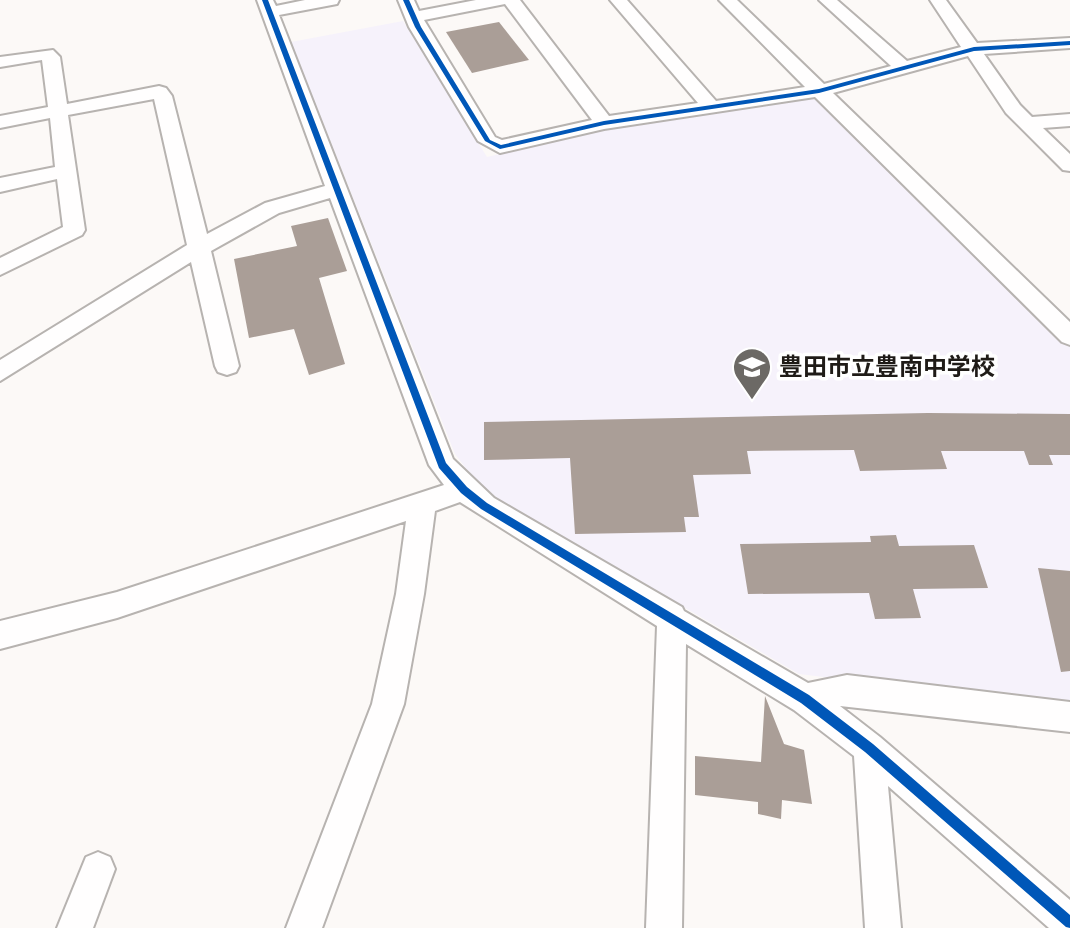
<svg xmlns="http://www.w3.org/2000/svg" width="1070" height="928" viewBox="0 0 1070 928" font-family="'Open Sans','Noto Sans JP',sans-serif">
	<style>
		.education { fill: #f6f2fb }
		.building { fill: #aa9e97 }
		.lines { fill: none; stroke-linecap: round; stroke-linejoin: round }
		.minor-casing { stroke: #b7b3b0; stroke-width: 4 }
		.minor { fill: #fffefe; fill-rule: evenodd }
		.cycleway-casing { stroke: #fff; stroke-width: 4 }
		.cycleway { fill: #0057b8; fill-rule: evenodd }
		.labels { text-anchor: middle; stroke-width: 7; stroke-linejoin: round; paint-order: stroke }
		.poi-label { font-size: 24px; font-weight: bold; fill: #1f1b17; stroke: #fff; text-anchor: start }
	</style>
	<rect width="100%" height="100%" fill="#fcf9f7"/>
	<polygon class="education" points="403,21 487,157 608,128 812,97 822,102 1070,347 1070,707 799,674 499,500 471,475 455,454 291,42"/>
	<g class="building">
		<polygon points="499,22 529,60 472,73 446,32"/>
		<polygon points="328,218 347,271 319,278 345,364 309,375 294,329 249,338 234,259 297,246 291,226"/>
		<polygon points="928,413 1070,414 1070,455 1049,455 1053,465 1029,465 1024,451 941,451 947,469 860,471 854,450 747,451 751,474 693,475 699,517 684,517 686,532 575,534 570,458 484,460 484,422"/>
		<polygon points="896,535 899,546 974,545 988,588 913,589 921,618 875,619 869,593 748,594 740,544 871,542 870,536"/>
		<polygon points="1038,568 1070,571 1070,671 1061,672"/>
		<polygon points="765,696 784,744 804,750 812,804 782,800 781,819 758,814 758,802 695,795 695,756 761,762"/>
	</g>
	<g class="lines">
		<defs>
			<g id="minor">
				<polygon points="257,0 273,0 276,6 305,0 339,0 337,4 279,15 453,459 494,498 682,607 684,611 808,683 847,675 1070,702 1070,732 840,706 880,737 1070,900 1070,928 1049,928 888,786 901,928 865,928 854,756 794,710 686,644 682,928 646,928 657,626 460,502 435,511 424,594 404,704 322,928 286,928 372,704 396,594 406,521 117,618 0,649 0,621 117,592 444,485 429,465 330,198 279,213 211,251 239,366 236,372 227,375 218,372 215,366 191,262 0,381 0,360 187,245 154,99 68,115 85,230 82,235 0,275 0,258 63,227 57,179 0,192 0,178 55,167 50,118 0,128 0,116 48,107 42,60 0,67 0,57 53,50 60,57 67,104 159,86 166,88 172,96 207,234 265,203 325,186"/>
				<path d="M398 0H414L419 11 476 0H520L609 116 698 103 610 0H627L716 101 805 87 719 0H737L824 84 891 66 819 0H837L907 61 961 47 930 0H946L977 43 1070 38V48L984 54 1020 105 1032 117 1070 114V126L1043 128 1070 154V171L1063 170 1006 113 968 56 833 93 1070 322V345L1062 342 815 97 604 129 500 153 478 141 409 27ZM505 4 592 120 502 140 495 137 424 20Z"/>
				<polygon points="98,852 110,857 115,869 93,928 57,928 86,857"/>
			</g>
		</defs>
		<use href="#minor" class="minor-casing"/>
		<use href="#minor" class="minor"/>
		<defs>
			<g id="cycleway">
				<polygon points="262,0 268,0 446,463 467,487 487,503 809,695 873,744 1070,915 1070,928 1066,927 865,752 801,703 481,509 461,493 439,468"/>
				<polygon points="403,0 409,0 421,27 490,140 501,145 604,121 819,89 974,47 1070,41 1070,45 974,51 819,93 604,125 500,149 485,141 415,27"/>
			</g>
		</defs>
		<use href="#cycleway" class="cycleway-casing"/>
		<use href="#cycleway" class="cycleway"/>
	</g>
	<defs>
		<symbol id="school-pin" viewBox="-11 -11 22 30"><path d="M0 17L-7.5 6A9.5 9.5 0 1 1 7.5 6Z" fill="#6c6965" stroke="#fff"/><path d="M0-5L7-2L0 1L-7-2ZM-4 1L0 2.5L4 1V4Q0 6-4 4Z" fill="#fff"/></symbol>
	</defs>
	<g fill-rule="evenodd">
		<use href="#school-pin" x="730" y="345" width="44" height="60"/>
	</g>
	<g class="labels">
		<g class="poi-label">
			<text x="779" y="375">豊田市立豊南中学校</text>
		</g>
	</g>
</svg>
